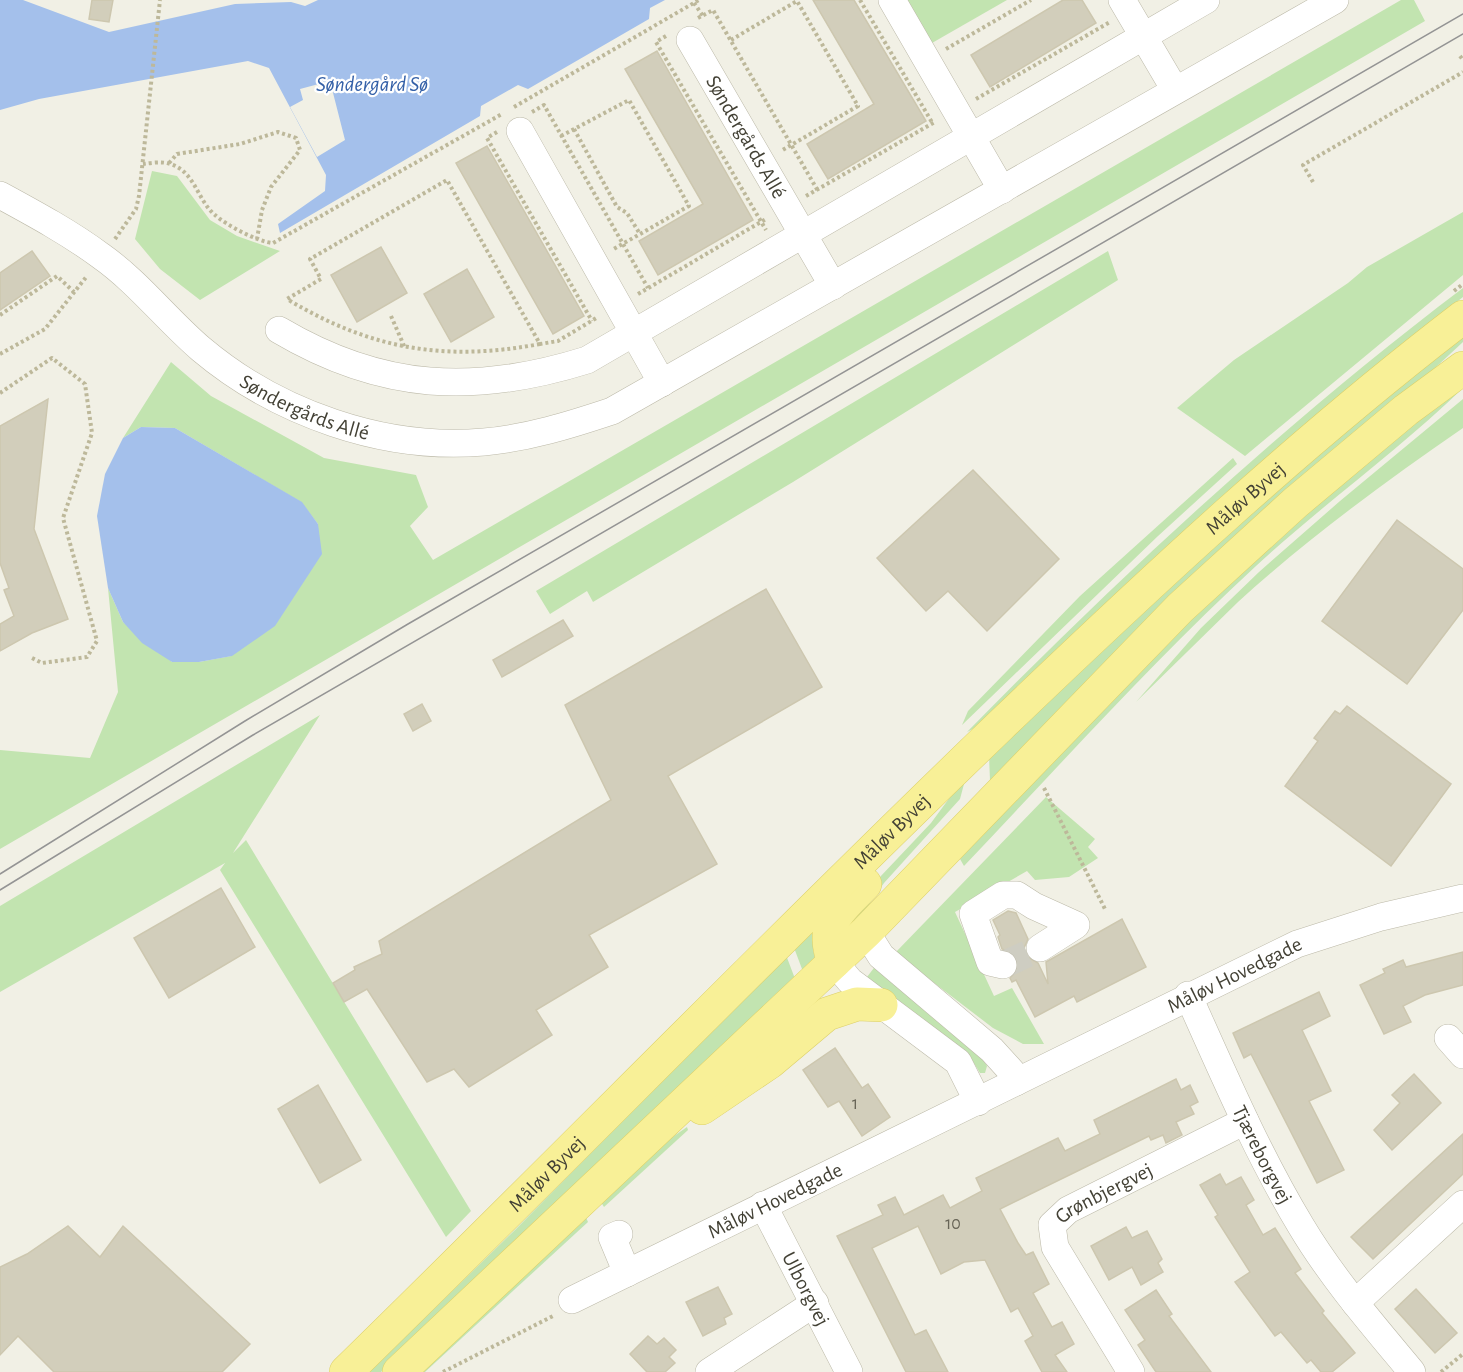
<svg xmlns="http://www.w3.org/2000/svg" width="1463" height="1372" viewBox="0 0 1463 1372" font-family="'Alegreya Sans',sans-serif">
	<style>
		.green { fill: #c2e4b0 }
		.water { fill: #a4c0eb }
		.pier { fill: #f1f0e5 }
		.building { fill: #d2cebb; stroke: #cdc7af; stroke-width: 1.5 }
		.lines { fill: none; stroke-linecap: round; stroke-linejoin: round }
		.minor-tunnel { stroke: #cecdc2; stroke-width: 27; stroke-dasharray: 27 14; stroke-linecap: butt }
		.minor-casing { stroke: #bcb9a8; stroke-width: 28 }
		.major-casing { stroke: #dcd068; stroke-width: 34 }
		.path { stroke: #bdb89a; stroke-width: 4; stroke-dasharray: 3 3; stroke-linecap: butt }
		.minor { stroke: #fff; stroke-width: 27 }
		.major { stroke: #f8f097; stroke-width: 33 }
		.tram { stroke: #949494; stroke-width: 1.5 }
		.labels { text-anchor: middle; stroke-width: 4.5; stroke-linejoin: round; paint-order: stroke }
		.number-label { font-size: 18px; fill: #676456 }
		.street-label { font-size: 21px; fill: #434135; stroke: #fff }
		.water-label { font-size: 22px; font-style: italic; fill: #3561a8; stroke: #fff }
	</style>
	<rect width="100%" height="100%" fill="#f1f0e5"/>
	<g class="green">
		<polygon points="907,0 1007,0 932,43"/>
		<polygon points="1401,0 1414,0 1425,21 0,849 0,750 90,758 118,692 108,588 123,622 172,662 199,662 231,656 318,524 301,502 175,428 141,427 123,438 171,362 211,396 324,458 416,475 428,507 410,526 433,560"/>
		<polygon points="152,171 177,176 210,220 237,236 280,251 200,300 160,269 135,239"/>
		<polygon points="1463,212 1463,275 1245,456 1177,408 1234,360 1348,283 1367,267"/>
		<polygon points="1108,251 1118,280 793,482 593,602 587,591 550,614 536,591"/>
		<path d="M1463 288V297L1396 349 981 725 967 732C1122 574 1286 422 1463 288Z"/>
		<polygon points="1463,331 1463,342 990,781 989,755 1182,573"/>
		<path d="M1463 388C1398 451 1323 504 1256 566 1154 660 1060 765 964 866L960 859 971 846 1210 598 1371 455Z"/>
		<path d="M1463 399V428C1385 482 1308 538 1238 602 1204 635 1170 669 1136 702L1201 628 1259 572 1340 501Z"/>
		<polygon points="1233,458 1237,464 1158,536 962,725 968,711 1080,596"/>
		<polygon points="320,715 233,853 246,840 471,1211 446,1237 220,870 225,863 0,992 0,906"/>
		<polygon points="964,784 960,799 884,883 861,916 842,934 863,895 931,823 959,785"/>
		<polygon points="1046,797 1095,839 1088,847 1098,858 1069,877 1035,880 1027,871 955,912 994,996 1012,988 1044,1044 1023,1044 993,1028 895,953"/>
		<path d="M829 910C817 929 807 942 818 964L805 977 793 945Z"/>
		<polygon points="786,955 797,984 467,1288 381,1372 369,1372 516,1229"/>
		<polygon points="877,964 980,1055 987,1066 985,1073 980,1073 972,1060 867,977"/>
		<polygon points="687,1127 688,1130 604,1207 599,1199 654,1150"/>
		<polygon points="584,1213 588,1222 425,1372 416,1372"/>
	</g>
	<g class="water">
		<polygon points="0,0 23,0 109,32 235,4 291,2 305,6 318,0 665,0 650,8 649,19 528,89 518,85 481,106 480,116 280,233 278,224 325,191 326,175 269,68 248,61 39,99 0,110"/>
		<polygon points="141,427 175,428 302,502 318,524 322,554 275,626 232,656 199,662 172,662 142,643 123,622 108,588 97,516 105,474 123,438"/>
	</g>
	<polygon class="pier" points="330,81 345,140 317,157 290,107 303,100 300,89"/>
	<g class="building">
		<polygon points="92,0 113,0 109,22 89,19"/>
		<polygon points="813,0 854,0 926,121 828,179 807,144 874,104"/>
		<polygon points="1063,0 1082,0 1096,23 990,87 971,55"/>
		<polygon points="657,51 753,220 658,275 639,241 703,204 625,69"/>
		<polygon points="487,146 584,316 553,334 456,163"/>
		<polygon points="381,247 407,293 357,322 331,275"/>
		<polygon points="32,251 50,276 0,310 0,273"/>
		<polygon points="467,269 494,317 451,342 424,294"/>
		<polygon points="48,399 34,529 68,619 32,633 0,651 0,624 14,616 4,590 9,588 0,563 0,426"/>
		<polygon points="973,470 1059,559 987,631 948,591 926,611 877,558"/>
		<polygon points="1397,520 1463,569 1463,610 1407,684 1322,621"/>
		<polygon points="766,589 822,687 668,776 717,864 589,935 608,967 536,1010 552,1035 469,1087 454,1069 427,1082 367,989 344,1002 333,983 355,970 354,967 382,954 379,941 611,800 565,705"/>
		<polygon points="563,620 573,636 502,677 493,660"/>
		<polygon points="422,704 431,721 413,731 404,714"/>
		<polygon points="1347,706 1451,784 1391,866 1285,786 1318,741 1314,738 1335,711 1340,714"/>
		<polygon points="221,888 255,947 169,998 134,938"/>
		<polygon points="1008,911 1016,913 1028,939 1024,948 1026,956 1038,963 1048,984 1046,962 1122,919 1146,967 1077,1002 1074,996 1035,1017 1016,980 1012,982 1010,978 1018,969 1018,961 1013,953 1002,949 998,937 1000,935 993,920"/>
		<polygon points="1463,952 1463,985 1425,995 1403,1006 1411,1022 1384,1034 1360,985 1385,973 1383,969 1403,960 1406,967"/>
		<polygon points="1319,992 1330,1016 1302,1030 1331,1091 1309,1101 1344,1170 1317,1183 1251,1054 1244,1058 1233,1033"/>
		<polygon points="835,1048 862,1088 868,1084 890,1117 862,1136 839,1101 828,1107 803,1070"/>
		<polygon points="1414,1074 1441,1103 1392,1150 1374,1130 1400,1103 1392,1095"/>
		<polygon points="1176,1079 1181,1090 1190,1085 1198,1102 1190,1106 1194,1114 1176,1122 1182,1135 1166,1143 1163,1135 1151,1140 1149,1136 1000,1209 1018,1243 1026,1255 1033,1252 1049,1284 1033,1293 1052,1327 1062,1322 1074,1344 1055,1355 1067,1372 1042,1372 1025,1341 1033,1336 1018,1308 1011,1312 985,1260 964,1262 941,1274 918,1226 872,1248 915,1335 926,1330 948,1372 906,1372 837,1236 883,1215 878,1205 895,1197 904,1215 943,1195 950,1208 982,1191 976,1178 1058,1138 1065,1151 1100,1134 1094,1120"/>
		<polygon points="318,1085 361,1160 320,1183 278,1109"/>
		<polygon points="1463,1134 1463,1174 1373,1259 1351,1237"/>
		<polygon points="1220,1174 1226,1185 1241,1177 1254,1200 1246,1205 1263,1235 1275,1228 1301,1269 1295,1273 1324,1311 1322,1313 1355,1353 1332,1372 1321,1372 1311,1360 1307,1363 1281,1332 1275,1336 1235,1282 1250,1272 1215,1217 1218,1215 1200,1185"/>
		<polygon points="68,1226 100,1257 123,1226 250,1344 222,1372 54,1372 18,1336 0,1355 0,1267 27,1254"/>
		<polygon points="1126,1227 1132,1238 1147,1231 1162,1259 1158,1263 1163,1272 1141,1285 1132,1267 1109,1280 1091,1246"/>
		<polygon points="718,1287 732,1314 724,1318 726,1324 703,1336 686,1302"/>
		<polygon points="1416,1289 1457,1333 1435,1353 1395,1309"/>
		<polygon points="1156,1290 1172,1314 1169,1316 1211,1372 1156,1372 1138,1345 1145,1340 1125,1310"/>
		<polygon points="648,1336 657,1344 664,1338 676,1350 669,1357 675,1363 665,1372 647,1372 630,1354"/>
	</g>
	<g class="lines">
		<polyline class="minor-tunnel" points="1003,965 1040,948"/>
		<defs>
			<g id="minor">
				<polyline points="892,0 1002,190"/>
				<polyline points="1122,0 1175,90"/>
				<path id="s1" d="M690 40 833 286"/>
				<polyline points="520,131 662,383"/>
				<path id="s2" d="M0 195C35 214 70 233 101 256 138 282 167 320 201 349 277 413 384 451 484 442 528 438 570 425 612 411L1335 0"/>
				<path d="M279 330C382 391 475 395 587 360L1206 0"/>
				<polyline points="866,932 881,956 992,1050 1012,1072 1016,1082"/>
				<polyline points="834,962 850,981 958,1062 978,1102"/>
				<polyline points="1003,965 990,962 973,914 1003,895 1017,895 1034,906 1076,925 1040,948"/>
				<path id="s3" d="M1188 995C1223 1073 1257 1153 1301 1226 1332 1278 1373 1325 1412 1372"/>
				<polyline points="1448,1038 1463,1055"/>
				<path id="s4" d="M763 1205 849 1372"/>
				<polyline points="619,1234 612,1237 627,1273"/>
				<path id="s5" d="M572 1300 1297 944 1381 917 1463 898"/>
				<polyline points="1355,1303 1463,1204"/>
				<polyline points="709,1372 815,1303"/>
				<path id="s6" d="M1131 1372 1055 1247 1052 1225 1068 1210 1245 1121"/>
			</g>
			<g id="major">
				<path d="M834 962C819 923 839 911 865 884"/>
				<polyline points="702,1108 770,1062 827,1014 857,1004 881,1005"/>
				<path id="s7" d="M346 1372C565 1158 779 938 1000 726 1148 584 1300 442 1463 317"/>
				<polyline points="399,1372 866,932 1180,608 1295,503 1406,410 1463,368"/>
			</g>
		</defs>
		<use href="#minor" class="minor-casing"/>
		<use href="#major" class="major-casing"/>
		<g class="path">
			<polyline points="860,0 933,124"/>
			<polyline points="694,3 703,16"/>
			<polyline points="698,18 713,10 818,191"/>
			<polyline points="666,36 656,42 766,230"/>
			<polyline points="731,40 797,1 858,106 781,151"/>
			<polyline points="946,49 1031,0"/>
			<polyline points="1460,56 1463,60"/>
			<polyline points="976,99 1110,22"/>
			<polyline points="514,107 699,0"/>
			<polyline points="532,112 544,105 648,288"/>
			<polyline points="574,129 617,207 627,213 640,234"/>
			<polyline points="497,132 487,138 592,321"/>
			<polyline points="561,136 629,100 689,206 612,250"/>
			<polyline points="169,163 177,154 240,144 278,132 296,138 300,150 271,187 262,210 257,239"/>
			<path d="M143 164C151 163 162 161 170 164 195 171 197 200 215 215 226 225 258 242 273 243L502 114"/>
			<polyline points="1313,182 1303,165 1463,72"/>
			<polyline points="806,196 935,122"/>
			<polyline points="115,239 136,209 139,196 160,0"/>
			<polyline points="1454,291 1463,284"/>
			<polyline points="638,294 766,219"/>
			<polyline points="0,315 57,276 74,292"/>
			<polyline points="391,316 405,348"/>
			<path d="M540 344C444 362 370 349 287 299L321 279 310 259 447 180 540 344 558 341 598 317"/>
			<polyline points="0,354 45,329 87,276"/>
			<polyline points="0,393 52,358 85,384 92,433 63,518 97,641 87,657 42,663 32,658"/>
			<polyline points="1044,788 1105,909"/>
			<polyline points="443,1372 555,1315"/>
			<polyline points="1441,1372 1463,1354"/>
		</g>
		<use href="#minor" class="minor"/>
		<use href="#major" class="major"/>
		<g class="tram">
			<polyline points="0,874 245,721 408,624 1463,14"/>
			<polyline points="0,890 253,735 1463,34"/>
		</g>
	</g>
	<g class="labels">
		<g class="number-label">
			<text x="855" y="1109">1</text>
			<text x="953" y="1229">10</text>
		</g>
		<g class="street-label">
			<text dy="7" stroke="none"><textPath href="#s1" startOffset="112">Søndergårds Allé</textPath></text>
			<text dy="7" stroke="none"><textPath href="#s2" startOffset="375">Søndergårds Allé</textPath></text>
			<text dy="7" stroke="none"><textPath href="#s7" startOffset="1254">Måløv Byvej</textPath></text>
			<text dy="7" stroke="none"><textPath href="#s7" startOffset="768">Måløv Byvej</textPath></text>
			<text dy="7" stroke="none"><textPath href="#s5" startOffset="738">Måløv Hovedgade</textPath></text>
			<text dy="7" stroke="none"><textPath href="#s3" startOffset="176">Tjæreborgvej</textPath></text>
			<text dy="7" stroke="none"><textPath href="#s7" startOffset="282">Måløv Byvej</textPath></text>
			<text dy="7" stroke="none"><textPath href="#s6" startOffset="230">Grønbjergvej</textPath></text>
			<text dy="7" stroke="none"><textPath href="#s5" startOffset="226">Måløv Hovedgade</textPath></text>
			<text dy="7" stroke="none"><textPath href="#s4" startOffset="94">Ulborgvej</textPath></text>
		</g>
		<g class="water-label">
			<text x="372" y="91">Søndergård Sø</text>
		</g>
	</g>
</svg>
